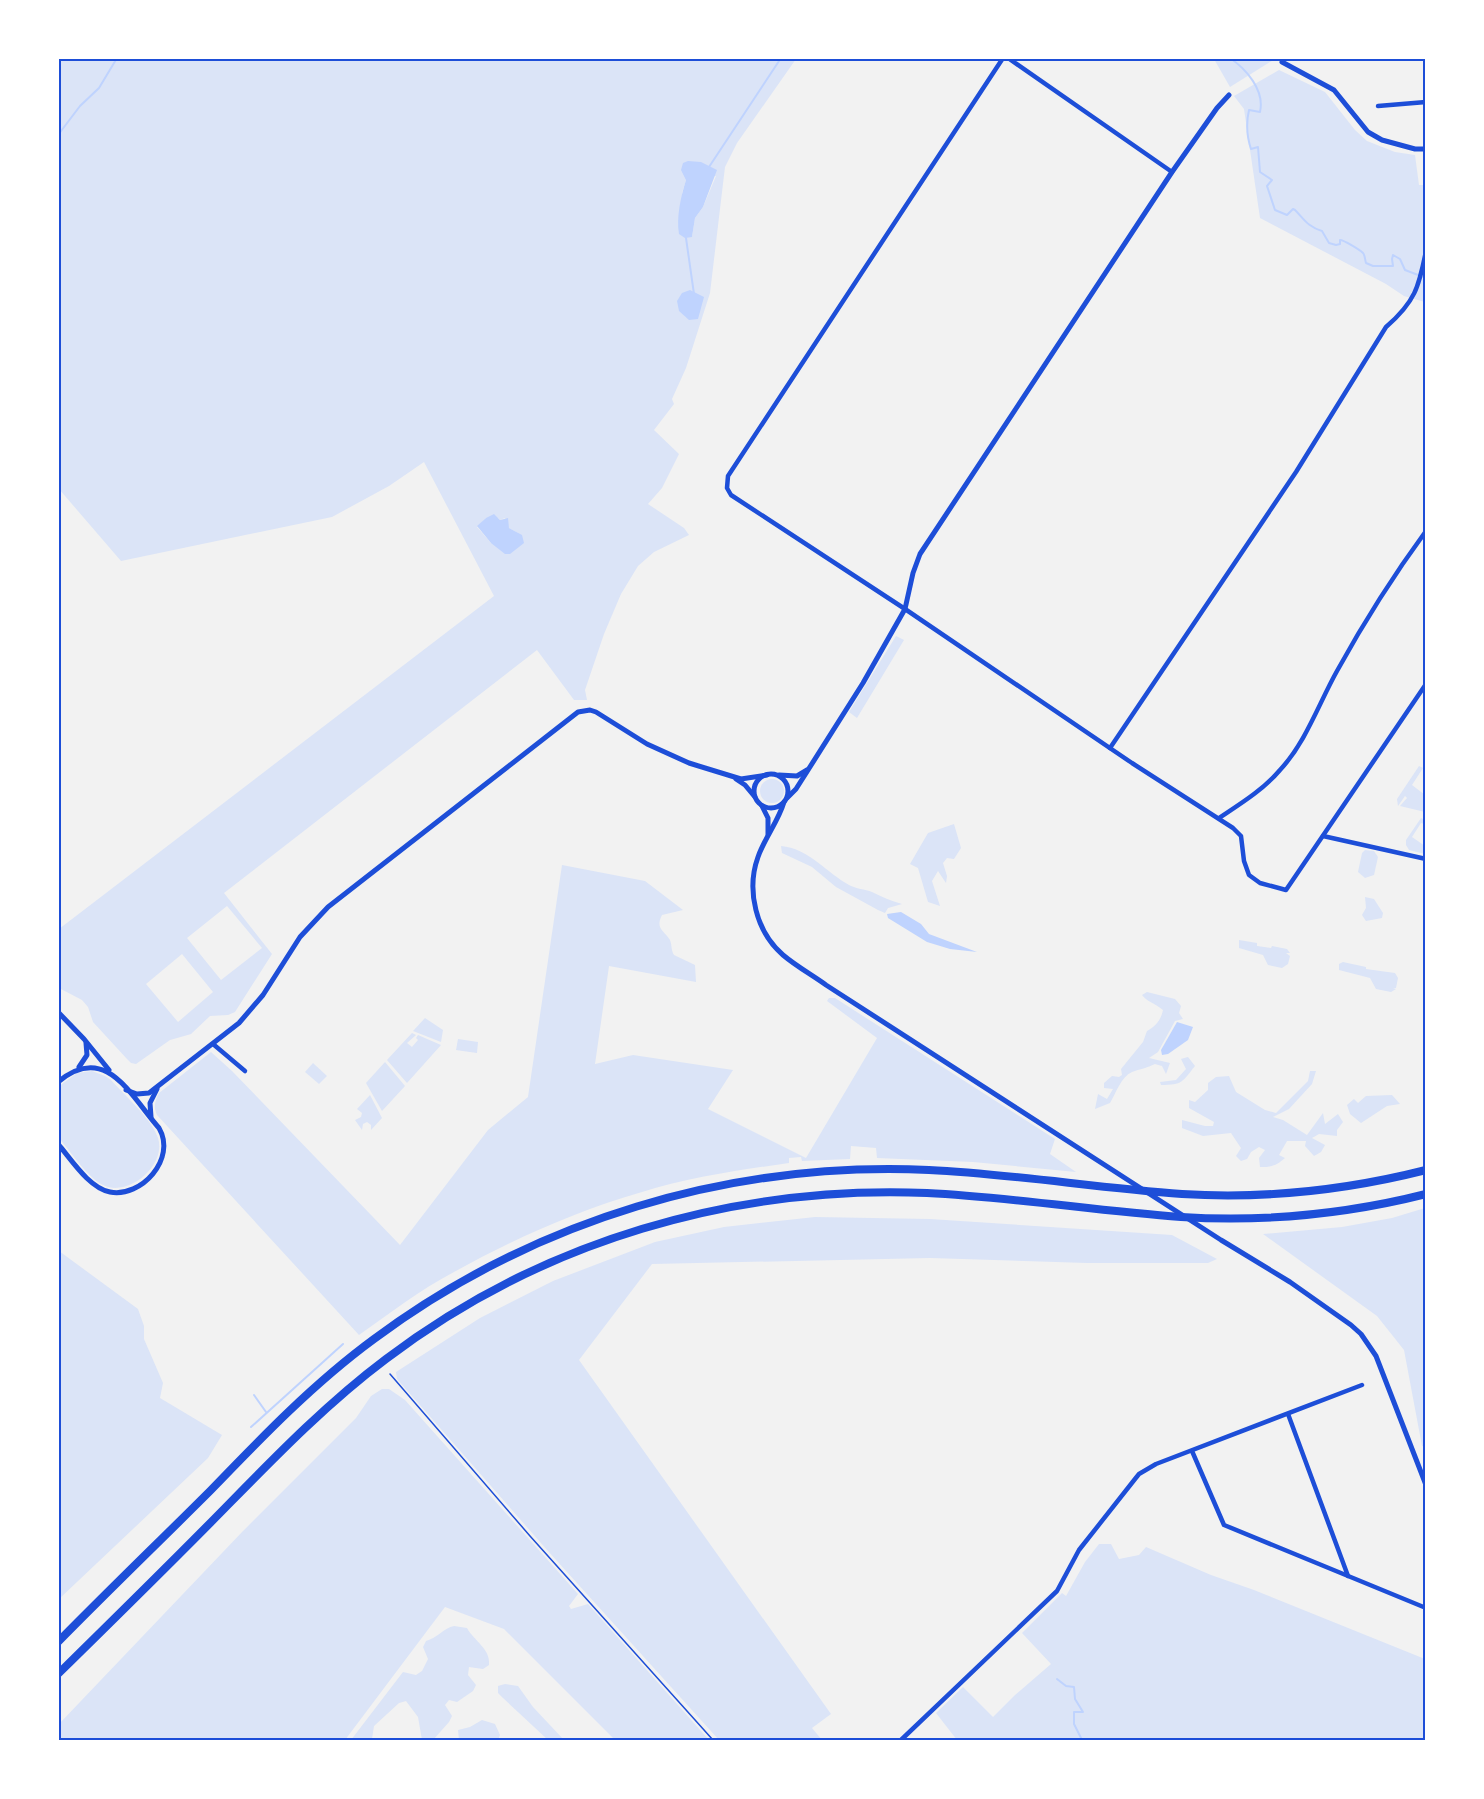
<svg xmlns="http://www.w3.org/2000/svg" width="1484" height="1799" viewBox="0 0 1484 1799" font-family="'Source Sans 3',sans-serif">
	<style>
		.green { fill: #dbe4f7; fill-rule: evenodd }
		.water { fill: #bfd3fe }
		.lines { fill: none; stroke-linecap: round; stroke-linejoin: round }
		.stream { stroke: #bfd3fe; stroke-width: 2 }
		.path { stroke: #1d4ed8; stroke-width: 1.5 }
		.minor { stroke: #1d4ed8; stroke-width: 4.5 }
		.tertiary { stroke: #1d4ed8; stroke-width: 5 }
		.trunk { stroke: #1d4ed8; stroke-width: 8 }
		.neatline { fill: none; stroke: #1d4ed8; stroke-width: 2 }
	</style>
	<rect width="100%" height="100%" fill="#f2f2f2"/>
	<g class="green">
		<path d="M59 59H796L737 143 725 167 710 293 686 368 672 399 674 404 654 430 679 454 662 488 648 504 684 528 689 535 654 552 638 566 621 594 604 634 585 690 587 700H574L537 650 224 893 272 954 235 1012 228 1015 210 1016 191 1034 170 1040 136 1064 131 1063 127 1059 93 1022 88 1007 82 1000 59 988V929L494 596 424 462 389 486 332 517 121 561 59 489ZM716 176 703 207 695 218 692 237 682 193 686 180ZM486 518H498L500 520 505 518 509 528 518 533 491 543 477 527ZM227 906 262 948 221 980 187 938ZM182 954 213 992 178 1022 146 984Z"/>
		<polygon points="1214,59 1275,59 1230,87"/>
		<polygon points="1279,70 1325,92 1355,130 1367,141 1395,152 1415,155 1419,185 1425,185 1425,302 1404,296 1386,284 1260,218 1244,109 1234,96"/>
		<polygon points="896,636 904,640 857,718 849,712"/>
		<polygon points="1419,766 1423,768 1412,785 1425,795 1425,812 1400,806 1407,798 1405,796 1398,806 1397,799"/>
		<circle cx="772" cy="791" r="12"/>
		<polygon points="1421,818 1425,820 1424,824 1421,823 1412,837 1425,846 1425,854 1409,850 1406,845 1406,840"/>
		<polygon points="954,824 961,848 954,859 947,858 943,863 947,876 946,883 938,871 932,881 940,906 928,902 918,868 910,864 928,833"/>
		<path d="M781 846C808 848 827 873 849 885 856 889 865 889 872 892 882 897 891 901 902 904L888 908 885 913 878 910 836 887 812 867 782 853Z"/>
		<polygon points="1365,850 1374,851 1378,857 1374,875 1365,878 1358,872 1362,853"/>
		<path d="M562 865 645 881 683 910 662 915C655 929 664 930 670 940 672 945 671 950 674 955L695 965 696 982 609 966 595 1064 633 1055 733 1070 708 1109 806 1158 877 1038 827 1001 829 998H835L1055 1139 1050 1154 1076 1172 973 1162 877 1158 876 1148 851 1146 850 1159 802 1161 801 1157 789 1158V1163C740 1170 690 1177 642 1192 576 1211 514 1239 454 1272 420 1290 390 1313 359 1335L157 1115C153 1107 155 1101 159 1093L211 1052 232 1071 400 1245 488 1130 528 1097Z"/>
		<polygon points="1365,897 1374,899 1383,913 1382,918 1366,921 1362,915 1366,908"/>
		<polygon points="1239,940 1257,943 1257,946 1271,948 1272,946 1287,949 1290,953 1286,953 1290,956 1288,964 1282,968 1268,965 1263,955 1239,948"/>
		<polygon points="1343,962 1366,967 1366,969 1395,973 1398,978 1396,988 1393,988 1396,989 1391,992 1376,989 1370,978 1339,970 1339,964"/>
		<path d="M1147 992 1175 999 1181 1006 1179 1013 1183 1019 1175 1021 1158 1052 1149 1058 1170 1063 1166 1074 1162 1066 1155 1064C1147 1068 1140 1069 1132 1072 1121 1077 1116 1093 1110 1103L1095 1109 1098 1094 1107 1099 1113 1089 1104 1088V1083L1112 1076 1119 1077 1122 1075 1121 1069 1143 1042 1147 1031C1156 1026 1161 1020 1163 1010 1155 1003 1147 1002 1142 995Z"/>
		<polygon points="425,1018 443,1030 441,1042 413,1031"/>
		<polygon points="412,1033 416,1035 407,1043 412,1047 418,1040 416,1038 418,1035 441,1045 407,1083 387,1060"/>
		<polygon points="458,1039 478,1042 477,1053 456,1050"/>
		<path d="M1188 1057 1195 1066C1182 1082 1183 1085 1161 1085L1160 1082 1176 1080 1186 1069 1181 1059Z"/>
		<polygon points="385,1062 405,1086 382,1111 366,1083"/>
		<polygon points="313,1063 327,1076 319,1084 305,1072"/>
		<path d="M92 1071 105 1076 111 1080C124 1095 152 1119 158 1138 167 1165 128 1198 103 1185 88 1178 70 1151 59 1138L58 1087 77 1073Z"/>
		<path d="M1310 1071H1316L1312 1084 1289 1109 1273 1117 1283 1120 1307 1135 1323 1113 1325 1124 1338 1114 1343 1122 1337 1130V1136L1319 1134 1312 1138 1325 1145 1321 1152 1314 1156 1305 1146 1306 1141H1287L1279 1155 1285 1158C1276 1166 1271 1167 1260 1167L1259 1158 1265 1150 1259 1147 1251 1152 1247 1159 1241 1161 1236 1156 1241 1148 1231 1133 1203 1136 1182 1128V1120L1205 1126H1213L1214 1122 1189 1108V1100L1195 1102 1208 1090V1083L1216 1077 1229 1076 1236 1092 1265 1110 1276 1113 1308 1081Z"/>
		<polygon points="370,1095 382,1118 371,1130 371,1125 367,1122 363,1124 362,1130 355,1120 361,1117 362,1113 357,1109"/>
		<polygon points="1392,1095 1400,1104 1387,1106 1361,1123 1350,1114 1347,1105 1354,1099 1358,1103 1366,1096"/>
		<polygon points="1425,1208 1426,1208 1425,1447 1422,1446 1404,1350 1377,1316 1263,1234 1342,1227 1392,1218"/>
		<polygon points="815,1217 930,1219 1172,1235 1217,1259 1208,1263 1087,1263 930,1258 652,1264 579,1360 831,1714 812,1728 822,1740 719,1740 547,1550 397,1379 396,1372 480,1318 553,1281 655,1242 724,1227"/>
		<polygon points="59,1251 138,1309 144,1326 144,1339 163,1383 160,1398 222,1435 208,1458 59,1599"/>
		<polygon points="382,1389 389,1389 405,1400 578,1594 569,1606 571,1609 588,1604 709,1740 615,1740 504,1629 445,1607 345,1740 59,1740 59,1724 243,1531 356,1418 371,1396"/>
		<polygon points="1099,1544 1111,1544 1119,1559 1139,1555 1146,1547 1211,1575 1254,1590 1425,1659 1425,1740 957,1740 936,1713 963,1687 993,1717 1015,1695 1051,1664 1022,1633 1062,1593 1066,1596 1085,1562"/>
		<path d="M454 1626 467 1628C474 1641 491 1649 489 1665L483 1669 469 1667 468 1675 476 1685 473 1691 457 1702 449 1700 445 1705 452 1716 449 1722 433 1740H422L418 1717 406 1701 399 1703 374 1726 372 1739 374 1740H351L403 1672 416 1675 422 1671 428 1659 423 1647 426 1641C437 1638 444 1628 454 1626Z"/>
		<polygon points="505,1684 518,1686 533,1707 564,1740 548,1740 503,1698 498,1693 498,1686"/>
		<polygon points="482,1720 495,1724 500,1735 498,1740 459,1740 458,1730 470,1727"/>
	</g>
	<g class="water">
		<path d="M688 161 701 162 717 170 703 207 695 218 692 237 685 238 679 234C676 217 681 196 686 180L681 170 683 163Z"/>
		<polygon points="690,290 704,297 698,319 689,320 679,311 677,301 682,293"/>
		<polygon points="494,514 500,520 508,518 509,528 522,535 524,543 510,554 505,554 491,543 477,526 486,518"/>
		<polygon points="901,912 921,924 929,934 977,952 950,949 927,942 888,918 887,914"/>
		<polygon points="1177,1022 1193,1027 1188,1040 1168,1054 1162,1055 1161,1050"/>
	</g>
	<g class="lines">
		<g class="stream">
			<path d="M1230 58C1246 69 1265 90 1260 112L1249 110C1246 123 1247 137 1251 149L1258 147 1260 172 1272 180 1267 186 1275 210 1287 215 1293 209 1295 210C1304 219 1308 227 1322 231L1329 243 1336 245 1340 244V240C1344 240 1360 250 1363 253 1365 255 1365 260 1366 263L1373 266H1393L1392 259 1393 255 1400 259 1405 270 1426 278"/>
			<polyline points="58,135 80,106 99,88 117,58"/>
			<polyline points="709,167 781,58"/>
			<polyline points="686,238 694,294"/>
			<polyline points="254,1395 266,1412"/>
			<polyline points="251,1427 343,1344"/>
			<polyline points="1057,1679 1066,1686 1074,1687 1075,1699 1083,1712 1074,1712 1074,1724 1082,1740"/>
		</g>
		<polyline class="path" points="390,1374 530,1536 713,1740"/>
		<g class="minor">
			<polyline points="1003,58 728,476 727,488 731,495 905,609 1132,763 1233,828 1241,836 1244,861 1249,875 1260,883 1286,890 1426,684"/>
			<polyline points="1008,58 1172,172"/>
			<polyline points="1378,106 1426,102"/>
			<path d="M1110 748 1296 472 1386 327C1415 302 1419 287 1426 251"/>
			<path d="M1219 818C1240 804 1263 790 1280 770 1306 742 1319 703 1337 671 1364 622 1393 576 1426 531"/>
			<polyline points="1323,836 1426,859"/>
			<polyline points="213,1044 245,1071"/>
			<polyline points="1288,1414 1348,1576"/>
			<polyline points="1192,1451 1224,1525 1426,1608"/>
			<polyline points="901,1740 1057,1591 1079,1550 1135,1479 1139,1474 1156,1464 1362,1385"/>
		</g>
		<g class="tertiary">
			<polyline points="1282,62 1334,90 1368,132 1382,140 1415,149 1426,149"/>
			<circle cx="771" cy="791" r="17"/>
			<polyline points="779,775 797,776 807,770"/>
			<polyline points="736,779 745,785 755,797"/>
			<polyline points="787,798 796,789 863,683 905,609 913,573 920,554 1172,172 1217,108 1229,95"/>
			<path d="M784 802C778 822 765 837 758 857 746 890 756 932 783 955 796 966 812 975 826 985L1221 1240 1290 1282 1351 1325 1361 1334 1376 1356 1426 1485"/>
			<polyline points="762,806 768,818 768,834"/>
			<polyline points="58,1012 84,1039 109,1070"/>
			<polyline points="79,1067 87,1055 86,1043"/>
			<path d="M58 1082C106 1042 130 1095 159 1128 177 1159 141 1198 110 1192 89 1188 71 1159 58 1144"/>
			<polyline points="126,1090 137,1094 149,1093 239,1023 263,995 300,937 328,907 578,712 590,710 596,712 647,744 689,763 741,779 767,775"/>
			<polyline points="151,1117 150,1103 157,1089"/>
		</g>
		<g class="trunk">
			<path d="M58 1642C108 1591 160 1541 211 1490 262 1437 314 1383 374 1339 534 1220 730 1161 929 1170 1013 1174 1097 1188 1182 1194 1263 1199 1347 1190 1426 1170"/>
			<path d="M58 1674C113 1620 168 1566 222 1511 274 1458 326 1404 386 1359 541 1241 734 1185 927 1193 1012 1197 1096 1211 1181 1217 1262 1222 1347 1214 1426 1194"/>
		</g>
	</g>
	<rect width="1484" height="1799" fill="none" stroke="#ffffff" stroke-width="120"/>
	<rect x="60" y="60" width="1364" height="1679" class="neatline"/>
</svg>
